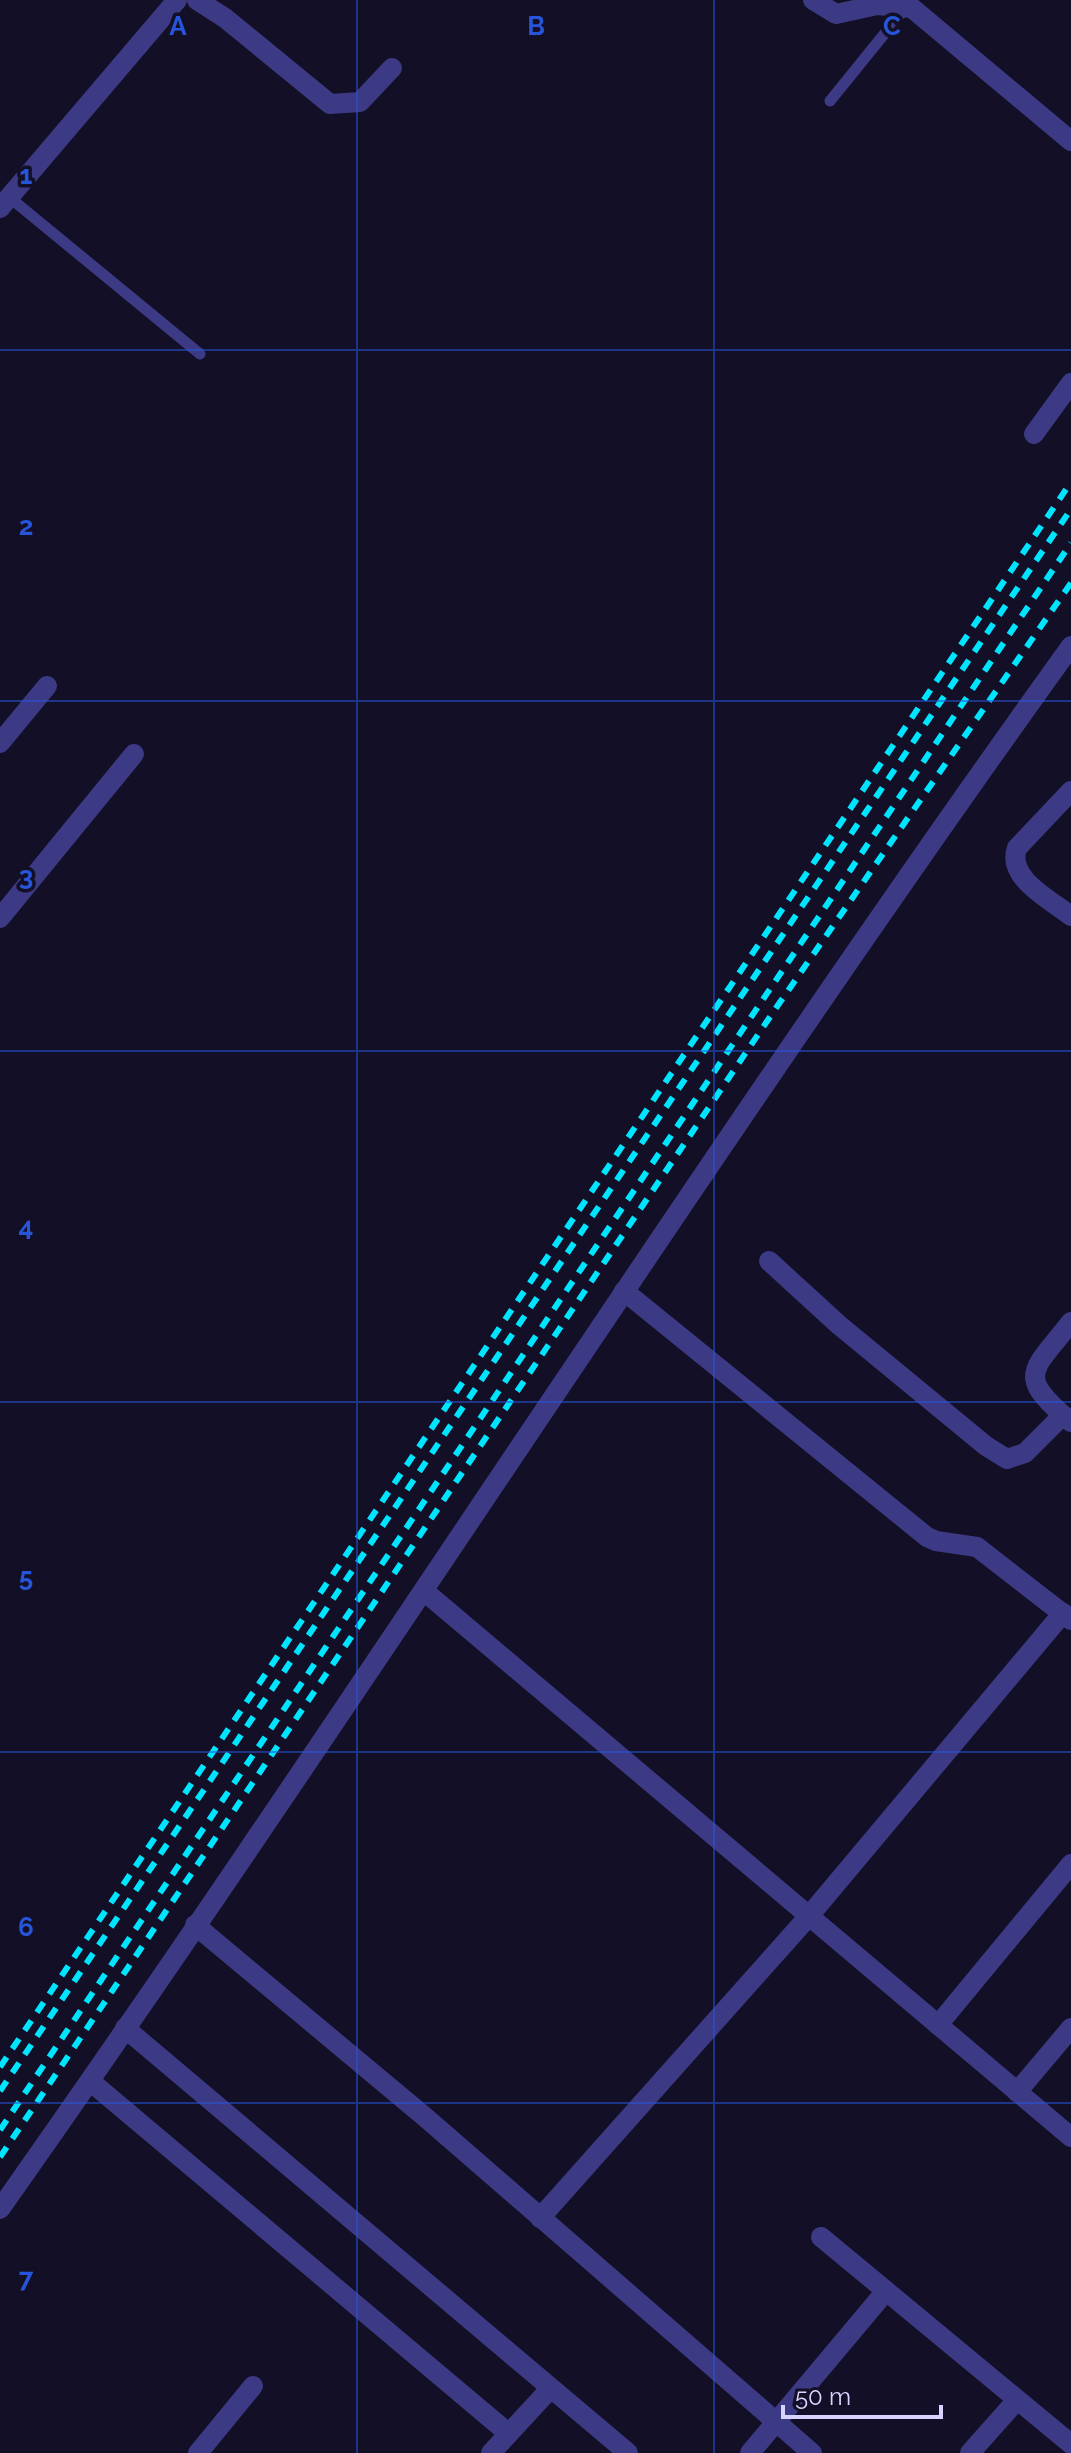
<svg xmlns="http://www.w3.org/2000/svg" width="1071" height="2453" viewBox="0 0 1071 2453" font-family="Raleway,sans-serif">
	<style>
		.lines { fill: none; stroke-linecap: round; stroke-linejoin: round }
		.lane { stroke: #3d3a85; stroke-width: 11 }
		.street { stroke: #3d3a85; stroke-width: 20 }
		.rail { stroke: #00e5ff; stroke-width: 6; stroke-dasharray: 12 10; stroke-linecap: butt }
		.grid { fill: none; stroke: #2655da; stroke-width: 2; stroke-opacity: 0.55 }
		.grid-label { font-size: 26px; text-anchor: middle; font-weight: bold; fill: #2655da; stroke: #130f26; stroke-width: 7; stroke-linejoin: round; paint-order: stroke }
	</style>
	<rect width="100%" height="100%" fill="#130f26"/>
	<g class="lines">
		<g class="lane">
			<polyline points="830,101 907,6"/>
			<polyline points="9,197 200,354"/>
		</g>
		<g class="street">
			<polyline points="197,0 225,18 330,104 360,102 392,68"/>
			<polyline points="813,0 836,14 877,5 912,8 1071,141"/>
			<polyline points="0,208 177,0"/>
			<polyline points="1034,434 1071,383"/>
			<polyline points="0,743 47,686"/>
			<path d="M1071 791 1017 848C1006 878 1051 900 1071 916"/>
			<polyline points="0,918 134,754"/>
			<polyline points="769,1261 839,1325 986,1446 1007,1459 1025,1453 1063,1415"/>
			<polyline points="624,1291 927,1537 936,1541 977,1547 1071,1620"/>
			<path d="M1071 1322C1032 1372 1015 1375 1071 1422"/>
			<polyline points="424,1591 1071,2137"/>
			<polyline points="195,1925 425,2117 812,2453"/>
			<polyline points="938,2025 1071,1864"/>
			<polyline points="125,2028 628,2453"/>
			<polyline points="90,2081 508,2433"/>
			<polyline points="1017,2092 1071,2028"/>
			<path d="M0 2209C364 1693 702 1159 1071 646"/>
			<polyline points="540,2218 809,1916 1063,1613"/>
			<polyline points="821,2237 1071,2444"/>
			<polyline points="198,2453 253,2386"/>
			<polyline points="491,2453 550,2389"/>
			<polyline points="750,2453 886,2291"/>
			<polyline points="970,2453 1017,2400"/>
		</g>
		<g class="rail">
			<polyline points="0,2067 1071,482"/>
			<polyline points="0,2091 1071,509"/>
			<polyline points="0,2130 1071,543"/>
			<polyline points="0,2157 776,1008 1071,583"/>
		</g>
	</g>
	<path class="grid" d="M357 0V2453M714 0V2453M0 350H1071M0 701H1071M0 1051H1071M0 1402H1071M0 1752H1071M0 2103H1071"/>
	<g class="grid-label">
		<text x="178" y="35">A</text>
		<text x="536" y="35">B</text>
		<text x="892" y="35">C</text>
		<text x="26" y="184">1</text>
		<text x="26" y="535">2</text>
		<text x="26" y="885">3</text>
		<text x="26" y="1236">4</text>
		<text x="26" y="1586">5</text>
		<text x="26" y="1936">6</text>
		<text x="26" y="2287">7</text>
	</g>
	<path d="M783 2405v12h158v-12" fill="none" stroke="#d9d4ff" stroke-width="4"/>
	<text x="795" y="2405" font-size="24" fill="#d9d4ff" stroke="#130f26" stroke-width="6" paint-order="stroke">50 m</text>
</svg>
